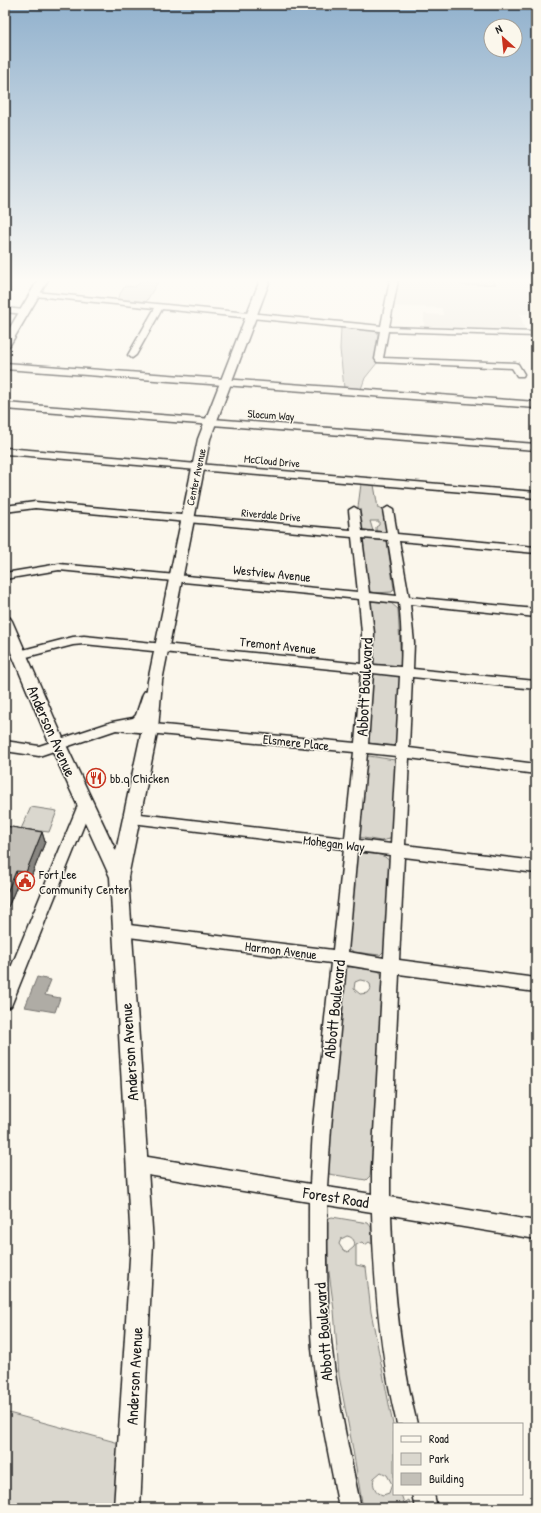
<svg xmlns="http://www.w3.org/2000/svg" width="541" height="1513" viewBox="0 0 541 1513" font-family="'Patrick Hand',sans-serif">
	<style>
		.built { fill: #eae6dc }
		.green { fill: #dad7ce; stroke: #7b7a75; fill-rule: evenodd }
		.water { fill: #afaca5; stroke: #74726e }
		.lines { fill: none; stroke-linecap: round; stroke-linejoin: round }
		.minor-casing { stroke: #1c1c1c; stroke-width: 3 }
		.major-casing { stroke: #1c1c1c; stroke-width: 3 }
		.minor { fill: #fbf7ec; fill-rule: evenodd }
		.major { fill: #fbf7ec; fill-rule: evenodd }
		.wall { fill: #a8a59e; stroke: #1c1c1c }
		.shaded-wall { fill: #888681; stroke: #1c1c1c }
		.building { fill: #c3c0b8; stroke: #1c1c1c }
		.labels { text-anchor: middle; stroke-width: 3; stroke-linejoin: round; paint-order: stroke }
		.far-street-label { font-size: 11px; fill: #1c1c1c; stroke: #fbf7ec }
		.street-label { font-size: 13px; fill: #1c1c1c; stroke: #fbf7ec }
		.poi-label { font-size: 13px; fill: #1c1c1c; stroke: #fbf7ec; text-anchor: start }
		.near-street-label { font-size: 16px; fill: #1c1c1c; stroke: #fbf7ec }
	</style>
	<rect width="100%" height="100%" fill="#fbf7ec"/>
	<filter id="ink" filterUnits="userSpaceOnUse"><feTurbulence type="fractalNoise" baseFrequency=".025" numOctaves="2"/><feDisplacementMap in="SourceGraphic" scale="8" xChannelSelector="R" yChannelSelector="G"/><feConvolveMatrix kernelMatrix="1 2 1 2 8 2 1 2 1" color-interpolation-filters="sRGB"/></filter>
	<g filter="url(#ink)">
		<polygon class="built" points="394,280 536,280 536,314 520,314 526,334 424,330 424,314 443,315 442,308 389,306"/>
		<g class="green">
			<polygon points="142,280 159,280 146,302 117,299 125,286 135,287"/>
			<polygon points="455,280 493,280 496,284 464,285"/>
			<polygon points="341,327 378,330 376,359 377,363 365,378 361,389 344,388 340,349"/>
			<polygon points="361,484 374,485 378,508 383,511 387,530 386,532 376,531 376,527 379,525 379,521 370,521 373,531 361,529 358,507"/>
			<polygon points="364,538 387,541 394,589 392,592 374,593 368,591 362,540"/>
			<polygon points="370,601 391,603 398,609 401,666 375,664 372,662"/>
			<polygon points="372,673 400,676 396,746 367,743"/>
			<polygon points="369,756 395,760 396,763 392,834 390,839 381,841 358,837 367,757"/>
			<polygon points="31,807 57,811 49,832 21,829"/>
			<path d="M359 853C369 854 386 852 390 863L384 951 380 955 354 952 348 948 356 854Z"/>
			<path d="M350 967 376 970 381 973 382 978 372 1160 370 1176 366 1180 329 1174 327 1170 345 969ZM360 980 366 981 370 984 371 989 368 993 360 994 354 989 355 982Z"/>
			<path d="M332 1217 368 1223 371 1227 372 1244 369 1242 365 1245 362 1242 356 1245V1265L366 1267 371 1312 394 1430V1494H401L404 1503 409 1500 411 1508H363L351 1439 339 1376 334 1310 328 1265 327 1222 329 1218ZM347 1236C353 1237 356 1242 354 1247L348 1252 343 1250 339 1244 341 1239ZM381 1472 387 1475 392 1484 389 1493 383 1495C375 1493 372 1485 374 1478Z"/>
			<polygon points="5,1412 130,1446 127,1508 5,1508"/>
		</g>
		<polygon class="water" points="37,977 51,980 45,995 60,998 55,1012 25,1007"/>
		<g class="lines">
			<defs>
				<g id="minor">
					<polygon points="390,280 398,280 389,327 536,332 536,336 388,331 383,358 515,363 518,364 524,374 523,376 517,376 512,368 377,362 375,359 380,331 162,309 136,355 132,358 128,355 155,308 35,296 31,294 35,292 381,326"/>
					<polygon points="5,308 24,310 28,312 24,314 5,312"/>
					<polygon points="5,363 536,402 536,408 5,369"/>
					<polygon points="5,403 536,444 536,450 5,409"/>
					<polygon points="5,448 536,492 536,498 5,454"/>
					<path d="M35 502 351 530 349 510 354 507 359 510 362 531 387 533 383 510 388 507 393 510 397 534 536 547V553L399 541 409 597 536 609V617L410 604 414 643 413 669 536 681V689L412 677 409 748 536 764V774L409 758 405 845 536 861V873L404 857 399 960 536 978V992L399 974 390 1168V1197L536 1221V1239L391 1215C393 1286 400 1355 417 1424H397C380 1354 374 1284 372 1212L327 1205C327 1253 326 1302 332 1350 338 1403 350 1455 361 1508H339C329 1455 317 1402 312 1348 308 1299 309 1251 309 1202L136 1173 130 1170 127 1164 130 1158 136 1155 310 1184 313 1128 331 963 121 936 116 934 113 930 116 926 121 924 333 950 344 849 132 823 127 822 125 818 127 814 132 813 345 838 354 752 116 730 39 756 5 751V741L39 746 112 722 133 718 136 715 143 694 145 691 149 690 153 691 155 694 148 717 143 723 355 743 361 672 84 644 73 645 19 659 15 658 13 655 15 652 19 651 73 637 84 636 362 664V633L359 599 59 570 5 579V573L59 564 358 592 352 537 35 508 5 512V506ZM362 538 388 540 397 596 369 593ZM370 600 399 603C402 625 402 646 401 667L373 665 374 633ZM373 673 400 676 396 747 368 744ZM367 753 396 756 391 844 359 840ZM357 851 390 855 384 958 348 952ZM346 965 383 971 372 1168V1194L327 1187 331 1128Z"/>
					<polygon points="85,800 90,801 92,805 13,1001 11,1006 5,1008 5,982 78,805 80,801"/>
					<polygon points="412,1494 434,1494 437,1508 415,1508"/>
				</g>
				<g id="major">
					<polygon points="38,280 48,280 10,345 5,348 5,336"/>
					<polygon points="260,280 270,280 210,439 162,681 158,729 128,877 153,1243 140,1508 114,1508 131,1243 110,877 50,745 5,638 5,616 10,618 12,621 66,745 116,851 142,729 148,681 198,439"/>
				</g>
			</defs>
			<use href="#minor" class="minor-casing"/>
			<use href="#major" class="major-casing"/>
			<use href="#minor" class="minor"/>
			<use href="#major" class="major"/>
		</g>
		<polygon class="wall" points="5,826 42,832 45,842 29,882 19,881 5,914"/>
		<g class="shaded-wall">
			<polygon points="42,832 45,842 29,882 26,872"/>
			<polygon points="16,871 19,881 5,914 5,897"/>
		</g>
		<polygon class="building" points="5,826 42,832 26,872 16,871 5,897"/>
	</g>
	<linearGradient id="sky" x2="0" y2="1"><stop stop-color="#91b1cd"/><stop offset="0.57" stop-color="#fdfbf6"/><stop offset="1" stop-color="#fdfbf6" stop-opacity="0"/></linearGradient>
	<rect width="541" height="492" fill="url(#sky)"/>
	<defs>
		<symbol id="restaurant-ring" viewBox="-11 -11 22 22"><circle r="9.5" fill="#fbf7ec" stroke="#c8321e" stroke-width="1.5"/><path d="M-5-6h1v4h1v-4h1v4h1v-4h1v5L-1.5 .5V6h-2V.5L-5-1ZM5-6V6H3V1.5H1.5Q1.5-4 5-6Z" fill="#c8321e"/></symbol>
		<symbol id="civic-ring" viewBox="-11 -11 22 22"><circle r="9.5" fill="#fbf7ec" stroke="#c8321e" stroke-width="1.5"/><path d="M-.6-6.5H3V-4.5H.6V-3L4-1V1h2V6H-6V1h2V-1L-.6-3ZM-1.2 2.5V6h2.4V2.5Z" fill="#c8321e"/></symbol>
	</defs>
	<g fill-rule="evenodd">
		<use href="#restaurant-ring" x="85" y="767" width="22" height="22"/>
		<use href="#civic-ring" x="14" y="870" width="22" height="22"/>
	</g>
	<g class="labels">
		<g class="far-street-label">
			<text transform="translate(271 415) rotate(4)" y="4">Slocum Way</text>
			<text transform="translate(272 461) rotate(5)" y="4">McCloud Drive</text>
			<text transform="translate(196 477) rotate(-78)" y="4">Center Avenue</text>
			<text transform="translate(271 515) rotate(5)" y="4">Riverdale Drive</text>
		</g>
		<g class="street-label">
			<text transform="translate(272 573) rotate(6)" y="5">Westview Avenue</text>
			<text transform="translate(278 645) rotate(6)" y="5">Tremont Avenue</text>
			<text transform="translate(296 742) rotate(6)" y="5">Elsmere Place</text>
			<text transform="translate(334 843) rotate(7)" y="5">Mohegan Way</text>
			<text transform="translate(281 950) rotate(7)" y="5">Harmon Avenue</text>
		</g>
		<g class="poi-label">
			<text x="110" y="783">bb.q Chicken</text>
			<text x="39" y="879">Fort Lee<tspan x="39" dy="15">Community Center</tspan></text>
		</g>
		<g class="near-street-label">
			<text transform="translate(364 687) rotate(-87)" y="6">Abbott Boulevard</text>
			<text transform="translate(52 731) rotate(66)" y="6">Anderson Avenue</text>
			<text transform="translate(334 1009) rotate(-84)" y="6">Abbott Boulevard</text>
			<text transform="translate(129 1052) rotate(-94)" y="6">Anderson Avenue</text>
			<text transform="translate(336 1197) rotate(9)" y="6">Forest Road</text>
			<text transform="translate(323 1332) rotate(-94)" y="6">Abbott Boulevard</text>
			<text transform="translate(134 1376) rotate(-87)" y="6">Anderson Avenue</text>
		</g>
	</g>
	<rect width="541" height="1513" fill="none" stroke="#fbf7ec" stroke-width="20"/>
	<rect x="10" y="10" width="521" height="1493" fill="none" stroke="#1c1c1c" stroke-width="1.5" filter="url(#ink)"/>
	<rect x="393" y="1423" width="130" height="72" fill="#fbf7ec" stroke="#a29f99"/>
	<rect x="401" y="1436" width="20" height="6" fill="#fbf7ec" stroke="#a29f99"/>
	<text x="429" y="1443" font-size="12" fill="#1c1c1c">Road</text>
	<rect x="401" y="1453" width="20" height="12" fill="#dad7ce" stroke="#a29f99"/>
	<text x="429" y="1463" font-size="12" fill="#1c1c1c">Park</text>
	<rect x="401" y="1473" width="20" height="12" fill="#c3c0b8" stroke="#a29f99"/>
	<text x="429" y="1483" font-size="12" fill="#1c1c1c">Building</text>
	<g transform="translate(503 38) rotate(333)"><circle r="19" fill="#fbf7ec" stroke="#a29f99"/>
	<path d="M0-3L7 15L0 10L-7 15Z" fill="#c8321e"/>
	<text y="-6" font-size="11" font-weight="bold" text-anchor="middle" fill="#1c1c1c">N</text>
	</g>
</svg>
